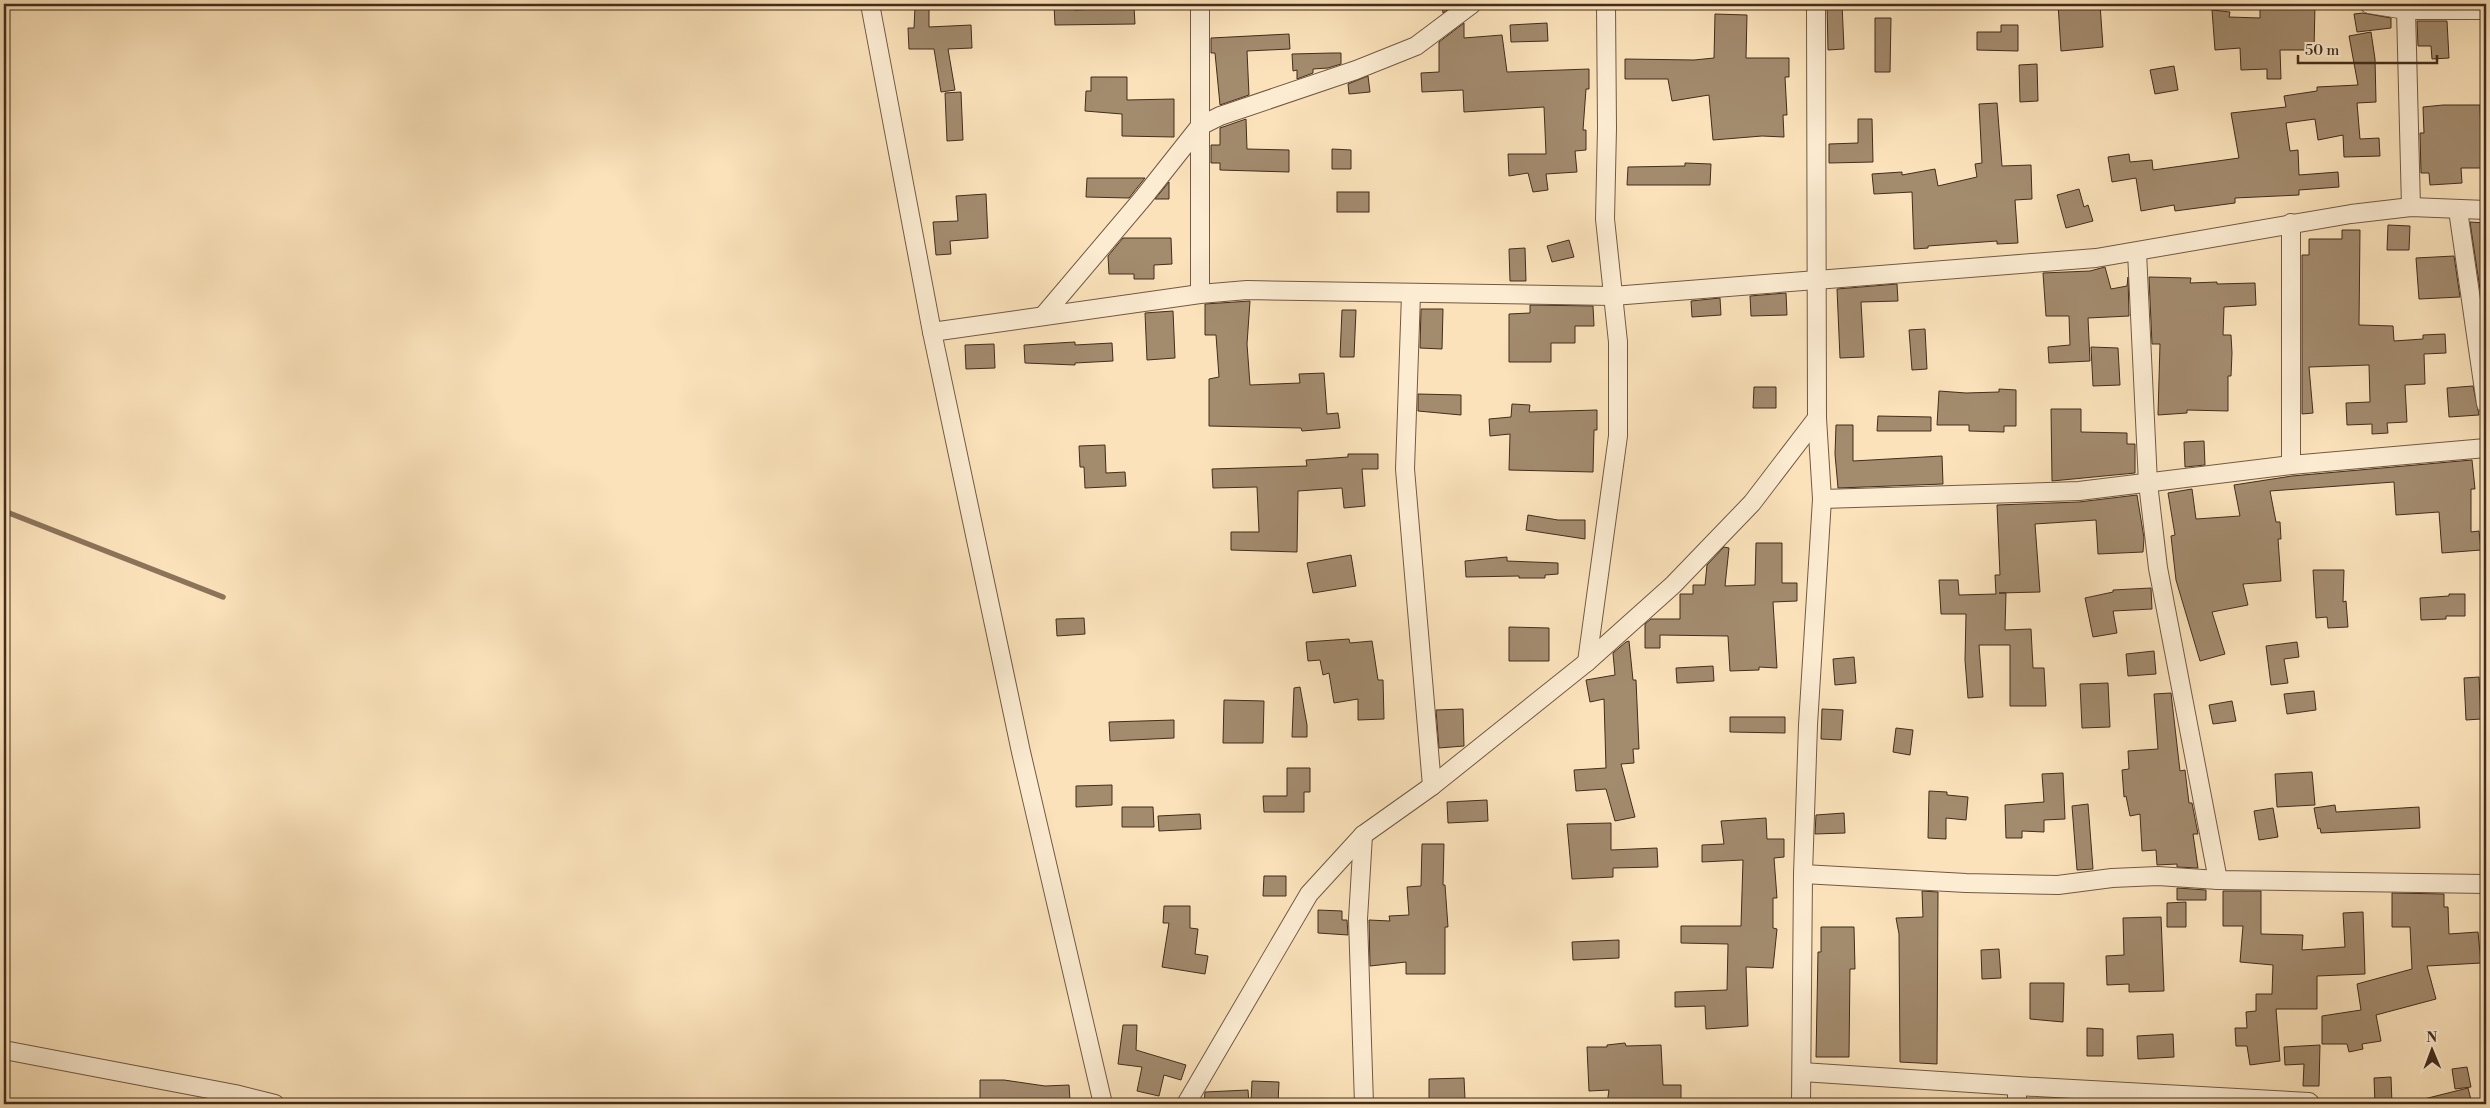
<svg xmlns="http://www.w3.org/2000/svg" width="2490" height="1108" viewBox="0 0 2490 1108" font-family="'Libre Bodoni',serif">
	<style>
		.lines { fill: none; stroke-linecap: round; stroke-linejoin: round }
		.stream { stroke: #8c745a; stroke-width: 5.5 }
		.building { fill: #a38b6e; stroke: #432d1c }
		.minor-casing { stroke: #715a44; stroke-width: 20 }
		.minor { stroke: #fcecd2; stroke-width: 18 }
	</style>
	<rect width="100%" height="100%" fill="#fbe2ba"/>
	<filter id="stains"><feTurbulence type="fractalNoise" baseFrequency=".004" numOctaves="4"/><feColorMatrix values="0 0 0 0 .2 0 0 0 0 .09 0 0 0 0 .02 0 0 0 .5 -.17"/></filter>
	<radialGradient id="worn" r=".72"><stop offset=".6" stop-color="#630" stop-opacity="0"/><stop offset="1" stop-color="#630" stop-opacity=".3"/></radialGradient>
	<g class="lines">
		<polyline class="stream" points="4,511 223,597"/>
	</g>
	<g class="building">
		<polygon points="1442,4 1455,4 1443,13"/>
		<polygon points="1827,4 1842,4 1844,49 1828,50"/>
		<polygon points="2058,4 2100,4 2103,47 2061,51"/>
		<polygon points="2300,4 2315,4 2314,50 2280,50 2281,79 2267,79 2267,69 2241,70 2240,48 2215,50 2212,10 2230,12 2229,17 2260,18 2260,9 2300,8"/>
		<polygon points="1054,5 1075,5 1075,10 1134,7 1135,24 1055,25"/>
		<polygon points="915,7 929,8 929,27 971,25 972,48 948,49 955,90 941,92 934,49 909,49 908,28 914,28"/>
		<polygon points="2363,13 2391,18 2391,28 2357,32 2354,14"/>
		<polygon points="1715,14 1747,15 1746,58 1789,58 1789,77 1785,77 1787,115 1783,115 1784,137 1762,136 1713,140 1709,95 1672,101 1668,79 1625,79 1625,59 1694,60 1714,58"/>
		<polygon points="1875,18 1891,18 1890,72 1875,72"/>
		<polygon points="2417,21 2447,21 2449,58 2432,59 2431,46 2418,46"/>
		<polygon points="1464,23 1464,38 1502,35 1507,72 1589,69 1589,89 1586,89 1583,130 1586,130 1586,150 1575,151 1577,172 1546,174 1548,190 1533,192 1528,173 1509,176 1508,154 1546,154 1544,107 1464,112 1463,90 1422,92 1421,73 1439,72 1439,42"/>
		<polygon points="1547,23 1548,41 1511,42 1510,25"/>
		<polygon points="2001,25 2018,25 2018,51 1977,50 1977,32 2001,32"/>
		<polygon points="2371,32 2375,59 2376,102 2357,103 2360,139 2379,138 2380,156 2344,157 2343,135 2318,140 2315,119 2286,123 2290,151 2298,150 2299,175 2338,172 2339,187 2299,190 2299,195 2235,198 2235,203 2175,211 2174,205 2141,211 2136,178 2112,182 2108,157 2129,154 2130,162 2152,160 2153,170 2239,158 2231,113 2286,107 2284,96 2317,91 2317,87 2358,85 2349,36"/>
		<polygon points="1289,34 1290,49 1247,51 1249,95 1220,105 1215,53 1211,53 1211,38"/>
		<polygon points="1332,53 1341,53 1341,64 1328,68 1313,69 1313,73 1297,79 1297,70 1293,71 1292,54"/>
		<polygon points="2037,64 2038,101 2020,102 2019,65"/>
		<polygon points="2174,66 2178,90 2155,94 2150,70"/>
		<polygon points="1368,76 1370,92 1349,94 1348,84"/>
		<polygon points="1091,77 1127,77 1127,100 1174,99 1174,137 1122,136 1122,114 1085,111 1086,91 1091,91"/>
		<polygon points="961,92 963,140 947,141 945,93"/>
		<polygon points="1997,103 2002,166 2031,165 2032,199 2015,200 2018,243 1997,244 1997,241 1928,246 1928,248 1914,249 1912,192 1874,194 1872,174 1902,172 1902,175 1935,169 1938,186 1977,177 1975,164 1982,163 1979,104"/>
		<polygon points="2443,105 2480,105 2482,168 2461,168 2462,183 2430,185 2429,173 2421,173 2420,133 2424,133 2423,107"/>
		<polygon points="1246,119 1247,149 1289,150 1289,172 1220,170 1220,163 1211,163 1211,145 1220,145 1220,128"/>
		<polygon points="1858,119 1872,119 1873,162 1829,163 1829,144 1858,143"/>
		<polygon points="1332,149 1351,150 1351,169 1332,169"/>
		<polygon points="1685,163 1711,164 1710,185 1627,185 1628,167 1685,166"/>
		<polygon points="1087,178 1145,178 1129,198 1086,197"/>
		<polygon points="1169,182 1169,199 1155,199"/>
		<polygon points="2079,189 2084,207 2088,205 2093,221 2066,228 2057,195"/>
		<rect x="1337" y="192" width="32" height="20"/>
		<polygon points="986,194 988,238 950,241 951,254 936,255 933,222 958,221 956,196"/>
		<polygon points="2470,222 2486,223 2486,296 2481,296"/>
		<polygon points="2388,225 2410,226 2409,250 2387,250"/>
		<polygon points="2342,230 2360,230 2359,325 2393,326 2394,341 2423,339 2423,335 2445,334 2446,353 2424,354 2425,384 2405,385 2407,422 2387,423 2388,433 2372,434 2372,424 2347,425 2346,403 2370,402 2369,365 2309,367 2313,413 2302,414 2302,255 2309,255 2309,239 2342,239"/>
		<polygon points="1123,238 1171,238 1172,264 1154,265 1154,279 1134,279 1134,274 1109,274 1108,256"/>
		<polygon points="1569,240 1574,257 1552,262 1547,246"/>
		<polygon points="1525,248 1526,281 1510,281 1509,249"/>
		<polygon points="2454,256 2460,297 2419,299 2416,258"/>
		<polygon points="2105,267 2111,289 2127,286 2128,277 2129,316 2088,318 2090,361 2049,363 2048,347 2070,345 2069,316 2046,316 2043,273 2090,271"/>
		<polygon points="2149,277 2191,278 2190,283 2217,282 2217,284 2255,283 2256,305 2224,307 2223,335 2231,335 2232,353 2231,376 2228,376 2228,411 2187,410 2187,413 2158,415 2160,344 2152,344"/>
		<polygon points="1897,284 1898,301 1861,302 1864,357 1840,358 1837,289"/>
		<polygon points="1786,293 1787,315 1751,316 1750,296"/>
		<polygon points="1720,298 1721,315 1692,317 1691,301"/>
		<polygon points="1250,301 1247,344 1250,385 1300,383 1299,374 1324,373 1327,414 1338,413 1340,428 1302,431 1301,428 1209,426 1209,379 1219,377 1216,335 1205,335 1205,304"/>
		<polygon points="1530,305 1593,306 1594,326 1575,326 1575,343 1551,343 1551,362 1509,362 1509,314 1530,313"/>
		<polygon points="1421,309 1443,309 1442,349 1420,348"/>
		<polygon points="1342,310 1356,310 1354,357 1340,357"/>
		<polygon points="1173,311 1175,358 1147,360 1145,313"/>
		<polygon points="1925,329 1927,369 1912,370 1909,330"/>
		<polygon points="1075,342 1075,345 1112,343 1113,361 1075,363 1075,365 1025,363 1024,345"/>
		<polygon points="994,344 995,368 966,369 965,345"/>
		<polygon points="2091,347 2118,348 2120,385 2093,386"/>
		<polygon points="2473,386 2479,415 2449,417 2447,388"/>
		<polygon points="1754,387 1776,387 1776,408 1753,408"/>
		<polygon points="1999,389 2016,390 2016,426 2004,426 2004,432 1969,431 1969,425 1937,425 1939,391 1966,393 1999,392"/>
		<polygon points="1418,394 1461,395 1461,415 1418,411"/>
		<polygon points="1512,404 1530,405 1529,412 1597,410 1597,430 1594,430 1593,472 1509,470 1510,434 1490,436 1489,419 1511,417"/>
		<polygon points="2051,409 2081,409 2081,432 2127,433 2127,444 2135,444 2135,473 2052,481"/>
		<polygon points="1878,416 1931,417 1931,431 1877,431"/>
		<polygon points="1836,425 1853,425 1853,461 1942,456 1943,484 1838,488 1835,454"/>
		<polygon points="2204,441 2205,465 2185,467 2184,442"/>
		<polygon points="1105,445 1106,473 1125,472 1126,486 1085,488 1084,467 1080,467 1079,446"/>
		<polygon points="1348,454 1378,454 1378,469 1362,469 1365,506 1344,508 1342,488 1298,491 1297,552 1231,550 1231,532 1259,532 1257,487 1213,488 1212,469 1307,466 1306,460 1348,457"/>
		<polygon points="2472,460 2475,489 2471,489 2471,532 2479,531 2481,550 2442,553 2439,512 2396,515 2394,482 2270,491 2276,522 2280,522 2281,539 2278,539 2281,581 2243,584 2248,605 2212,612 2225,654 2200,661 2176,580 2171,536 2175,535 2168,493 2192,489 2196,519 2240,516 2234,485 2292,476"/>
		<polygon points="2137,495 2144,538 2143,552 2098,554 2096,520 2035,524 2040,592 1999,593 2006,593 2005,630 2031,629 2033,668 2044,668 2046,706 2010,706 2010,645 1979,645 1983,697 1968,698 1965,660 1966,614 1941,614 1939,580 1958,580 1959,595 1996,594 1995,575 2000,575 1997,505 2079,502"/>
		<polygon points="1528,515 1558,520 1585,520 1585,539 1526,530"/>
		<polygon points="1756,543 1782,543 1782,583 1797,583 1797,601 1773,602 1777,668 1759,667 1759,670 1730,671 1728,636 1660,635 1660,648 1645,648 1645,624 1651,619 1680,619 1680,594 1693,594 1693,585 1705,585 1707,565 1724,547 1729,548 1725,586 1755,585"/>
		<polygon points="1351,555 1356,586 1313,593 1307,563"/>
		<polygon points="1507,557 1507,561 1558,563 1558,574 1545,575 1545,578 1519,578 1519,576 1466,577 1465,561"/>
		<polygon points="2313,570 2344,570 2343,602 2346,601 2348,627 2328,628 2327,617 2316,618"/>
		<polygon points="2151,588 2152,609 2113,611 2117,633 2093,637 2085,598 2113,592 2113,590"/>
		<polygon points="2449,594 2465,594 2465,616 2446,616 2446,619 2421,620 2420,598 2449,596"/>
		<polygon points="1084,618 1085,634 1057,636 1056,619"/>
		<polygon points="1509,627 1549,628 1549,661 1509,661"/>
		<polygon points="1349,639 1350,643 1372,641 1378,680 1383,680 1384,719 1358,720 1358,699 1334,703 1329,673 1323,675 1320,660 1308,661 1306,642"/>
		<polygon points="1629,641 1633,680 1636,680 1639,749 1633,749 1634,763 1621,764 1635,817 1615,821 1606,789 1576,791 1574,770 1606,768 1604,699 1590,702 1586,680 1615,675 1613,653 1626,642"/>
		<polygon points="2297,642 2299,657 2284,659 2288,683 2271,685 2266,646"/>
		<polygon points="2154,651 2156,674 2128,676 2126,654"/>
		<polygon points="1854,657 1856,683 1835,685 1833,659"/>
		<polygon points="1713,666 1714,681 1677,683 1676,668"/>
		<polygon points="2479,677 2481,719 2466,720 2464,678"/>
		<polygon points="2108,683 2110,727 2082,728 2080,684"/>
		<polygon points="1300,687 1307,725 1307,737 1292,737 1294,688"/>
		<polygon points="2314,691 2316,710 2287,714 2284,694"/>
		<polygon points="2171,693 2180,771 2185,770 2189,803 2192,803 2198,834 2193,834 2198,868 2177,867 2177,864 2157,865 2156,850 2142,851 2140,814 2130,816 2126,796 2124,797 2122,770 2129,769 2128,751 2158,749 2154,694"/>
		<polygon points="1224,700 1264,701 1263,743 1223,743"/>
		<polygon points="2232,701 2236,721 2213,724 2209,705"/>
		<polygon points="1463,709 1464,746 1439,748 1436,710"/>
		<polygon points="1822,709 1843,710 1841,740 1821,739"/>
		<polygon points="1730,717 1785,717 1785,733 1730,732"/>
		<polygon points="1174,720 1174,738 1110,741 1109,722"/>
		<polygon points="1896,728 1913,730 1910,755 1893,752"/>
		<polygon points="1287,768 1310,768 1310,792 1304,792 1304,812 1264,812 1263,796 1287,796"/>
		<polygon points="2312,772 2315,805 2277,807 2275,774"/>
		<polygon points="2063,773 2065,819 2044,820 2044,832 2022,831 2022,838 2006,838 2005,805 2044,802 2042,774"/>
		<polygon points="1112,785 1112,805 1076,807 1076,786"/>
		<polygon points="1929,791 1947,792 1947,795 1968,797 1966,820 1946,818 1946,839 1928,838"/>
		<polygon points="1487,800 1488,821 1448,823 1447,802"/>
		<polygon points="2088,804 2093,869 2077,870 2072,806"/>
		<polygon points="2335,805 2336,812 2419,807 2420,828 2321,833 2320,828 2318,829 2314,808"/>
		<polygon points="1122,807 1153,807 1154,827 1122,827"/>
		<polygon points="2273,808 2278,837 2259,840 2254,811"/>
		<polygon points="1844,813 1845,833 1815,834 1816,815"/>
		<polygon points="1200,814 1201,829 1159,831 1158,816"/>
		<polygon points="1766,818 1767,839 1784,839 1784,857 1774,858 1777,898 1773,898 1773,928 1777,929 1773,968 1746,967 1748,1026 1706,1029 1705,1006 1675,1007 1675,992 1727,990 1728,944 1681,943 1681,926 1741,926 1743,860 1702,862 1702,845 1724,844 1721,821"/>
		<polygon points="1611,823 1611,850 1657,848 1658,867 1613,868 1613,877 1572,879 1567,824"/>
		<polygon points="1422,844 1444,844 1443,885 1445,885 1448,927 1445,927 1445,974 1406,974 1406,962 1370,966 1369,920 1390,921 1389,916 1409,915 1407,887 1421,886"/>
		<polygon points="1264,876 1286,876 1286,896 1263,896"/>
		<polygon points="2177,888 2206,890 2206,900 2177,900"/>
		<polygon points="1922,891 1938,892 1937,1064 1900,1062 1899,934 1896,918 1923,917"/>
		<polygon points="2223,891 2261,891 2261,934 2303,935 2302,950 2345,947 2343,913 2363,912 2365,974 2317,976 2317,1009 2276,1009 2280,1061 2250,1065 2247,1046 2236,1046 2235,1028 2247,1028 2246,1012 2256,1011 2256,994 2272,994 2273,965 2240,962 2243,926 2223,926"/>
		<polygon points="2392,893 2444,894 2444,907 2448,907 2449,934 2478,932 2481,963 2427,966 2436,999 2376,1015 2381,1041 2362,1044 2363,1049 2349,1052 2347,1044 2322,1044 2322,1016 2361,1010 2357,984 2412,969 2410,927 2392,927"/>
		<polygon points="2186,902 2186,927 2167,927 2167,903"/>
		<polygon points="1164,906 1190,906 1190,928 1198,929 1195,954 1208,956 1205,974 1162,967 1169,923 1163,923"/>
		<polygon points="1318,910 1342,911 1342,920 1347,920 1348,935 1318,933"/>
		<polygon points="2161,917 2164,991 2129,992 2129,984 2107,985 2106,956 2124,955 2123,918"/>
		<polygon points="1821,927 1854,927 1855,969 1850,969 1849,1057 1816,1057 1818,952 1821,952"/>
		<polygon points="1619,940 1619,958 1573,960 1572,942"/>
		<polygon points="1999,949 2001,978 1982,979 1981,950"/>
		<polygon points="2030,983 2064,983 2063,1022 2030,1019"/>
		<polygon points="1123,1025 1137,1025 1136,1050 1186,1065 1181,1080 1164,1075 1159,1096 1137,1091 1142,1067 1118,1064"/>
		<polygon points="2087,1028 2103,1029 2103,1056 2087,1056"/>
		<polygon points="2173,1034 2174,1057 2138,1059 2137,1036"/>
		<polygon points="1625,1043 1626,1046 1661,1045 1663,1085 1681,1085 1681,1104 1607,1104 1609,1090 1589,1091 1587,1047 1607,1047 1607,1045"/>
		<polygon points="2320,1045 2319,1086 2303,1086 2304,1064 2285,1065 2284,1047"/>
		<polygon points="2467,1067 2471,1087 2455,1089 2452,1069"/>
		<polygon points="2391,1077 2392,1104 2375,1104 2374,1078"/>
		<polygon points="1464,1078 1465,1099 1429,1099 1429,1079"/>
		<polygon points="980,1080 1004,1080 1045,1086 1069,1085 1070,1100 1032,1102 980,1099"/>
		<polygon points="1252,1081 1279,1082 1278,1103 1251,1102"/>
		<polygon points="2468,1088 2472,1104 2425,1104 2424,1099"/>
		<polygon points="1248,1090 1249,1104 1204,1104 1205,1092"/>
	</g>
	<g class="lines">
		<defs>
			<g id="minor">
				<polyline points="870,4 932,332 1021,752 1103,1104"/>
				<polyline points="1200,4 1200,294"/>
				<polyline points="2369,4 2406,10 2486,10"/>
				<polyline points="2406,10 2411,207"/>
				<polyline points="2458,210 2486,404"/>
				<polyline points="2291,223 2291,465"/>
				<polyline points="2137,252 2148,483 2158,568 2218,880"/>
				<polyline points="1411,294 1405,469 1432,786"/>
				<polyline points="1043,316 1143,198 1200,126 1220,116 1356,70 1416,46 1472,4"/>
				<polyline points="932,332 1200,294 1247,290 1613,296 2096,258 2351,214 2411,207 2486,210"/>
				<polyline points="1822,499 2079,491 2291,465 2486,448"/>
				<polyline points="1587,662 1618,436 1618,342 1605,219 1607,128 1606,4"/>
				<polyline points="1363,835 1358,919 1364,1104"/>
				<polyline points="1803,874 1966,883 2058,885 2112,878 2158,876 2218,880 2486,884"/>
				<polyline points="4,1050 235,1094 275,1104"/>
				<polyline points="1802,1072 2017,1086 2309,1102 2311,1104"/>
				<polyline points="2017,1086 2017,1104"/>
				<polyline points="1186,1104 1309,894 1363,835 1432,786 1587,662 1673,585 1752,503 1817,418"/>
				<polyline points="1801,1104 1803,874 1808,725 1822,499 1817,418 1816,4"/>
			</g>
		</defs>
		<use href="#minor" class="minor-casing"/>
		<use href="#minor" class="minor"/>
	</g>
	<rect width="2490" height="1108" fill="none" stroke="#fbe2ba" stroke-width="20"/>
	<rect x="5" y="5" width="2480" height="1098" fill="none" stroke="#432d1c" stroke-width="2.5"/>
	<rect x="10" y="10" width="2470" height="1088" fill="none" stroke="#432d1c"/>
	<g transform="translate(2432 1050) rotate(359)" stroke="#fcecd2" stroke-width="4" paint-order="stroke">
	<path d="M0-4L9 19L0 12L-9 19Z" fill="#432d1c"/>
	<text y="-8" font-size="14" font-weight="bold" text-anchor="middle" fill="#432d1c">N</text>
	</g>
	<path d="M2298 55v8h139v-8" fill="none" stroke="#432d1c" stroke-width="2.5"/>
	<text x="2305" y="55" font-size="15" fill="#432d1c" stroke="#fcecd2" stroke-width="4" paint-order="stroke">50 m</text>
	<rect width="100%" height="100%" filter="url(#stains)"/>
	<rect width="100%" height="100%" fill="url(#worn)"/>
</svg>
